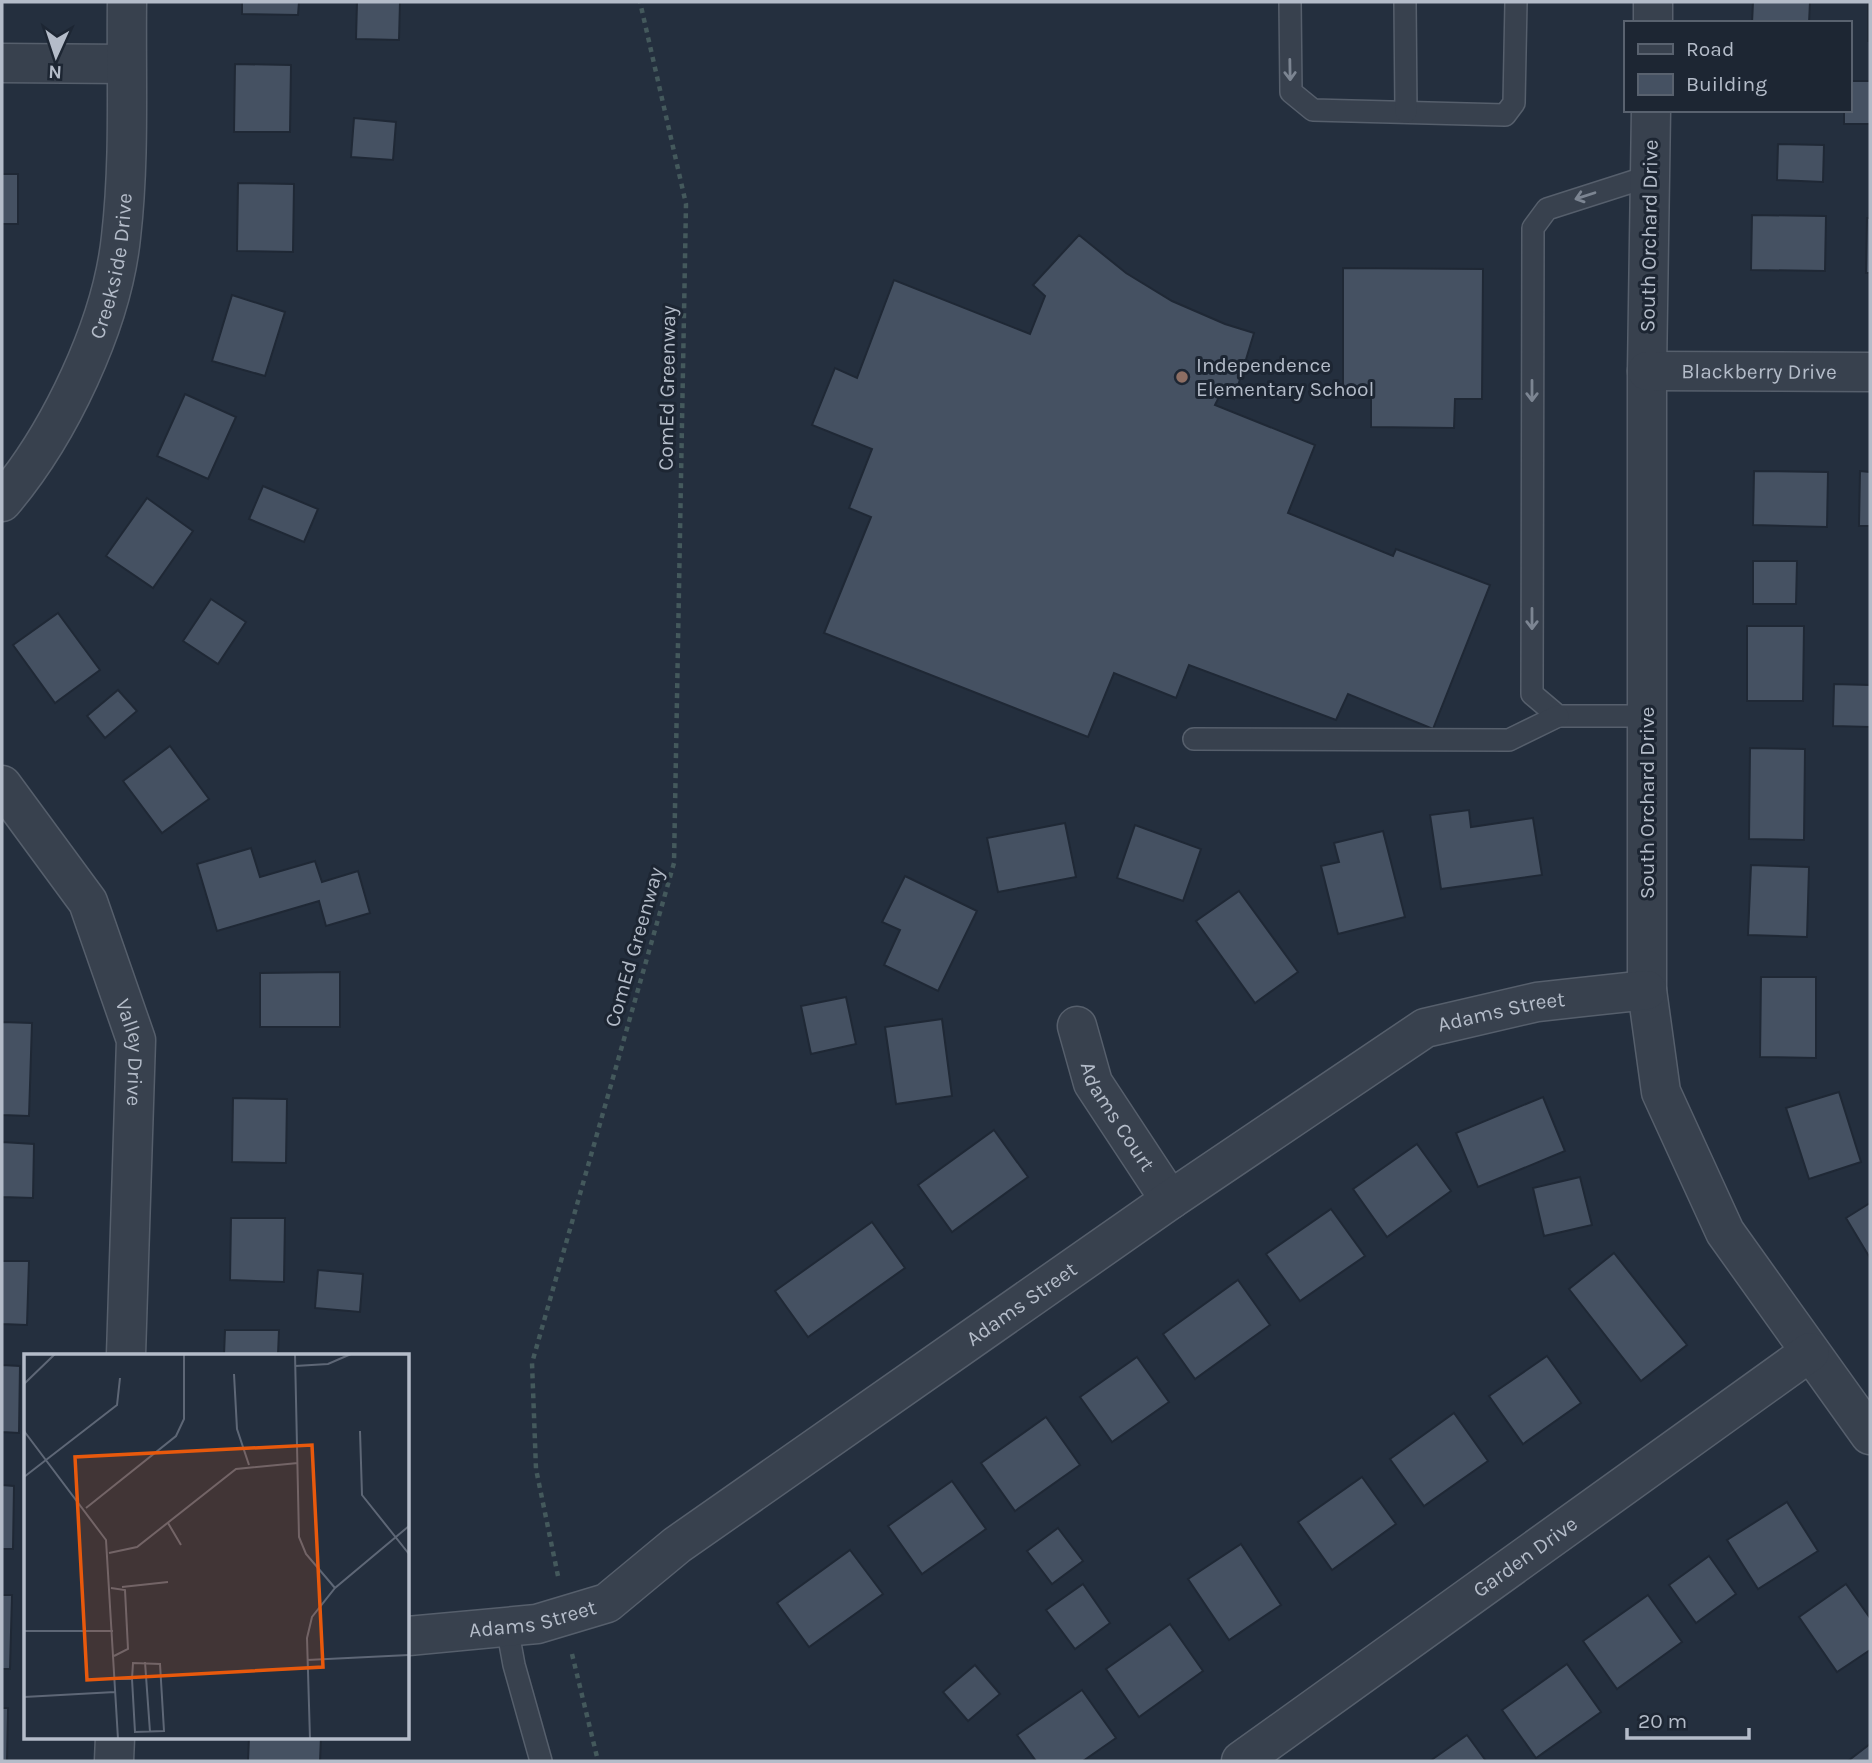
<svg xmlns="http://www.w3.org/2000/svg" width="1872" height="1763" viewBox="0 0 1872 1763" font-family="Karla,sans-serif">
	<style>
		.building { fill: #455162; stroke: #1f2835; stroke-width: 2 }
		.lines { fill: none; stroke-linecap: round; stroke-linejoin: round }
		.lane-casing { stroke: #565f6c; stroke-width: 24 }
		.street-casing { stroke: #565f6c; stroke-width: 41 }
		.path { stroke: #44595c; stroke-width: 4.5; stroke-dasharray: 5 5; stroke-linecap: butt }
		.lane { stroke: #38414e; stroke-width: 21 }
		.street { stroke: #38414e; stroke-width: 38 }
		.oneway { stroke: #7c8592 }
		.education-dot { fill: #8d6e63; stroke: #1d2633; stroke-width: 2.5 }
		.labels { text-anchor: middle; stroke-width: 6; stroke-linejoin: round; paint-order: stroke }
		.street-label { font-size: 21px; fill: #b4bcc9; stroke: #1d2633 }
		.poi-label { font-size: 21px; fill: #b4bcc9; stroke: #1d2633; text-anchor: start }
		.inset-road { fill: none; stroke: #5e6776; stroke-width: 2 }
		.view { fill: #e8590c; fill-opacity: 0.15; stroke: #e8590c; stroke-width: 3.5 }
		.inset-edge { fill: none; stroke: #b4bcc9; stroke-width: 3.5 }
	</style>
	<rect width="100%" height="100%" fill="#242f3e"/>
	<g class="building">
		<polygon points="242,2 299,2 298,15 242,14"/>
		<polygon points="357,2 400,2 399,40 356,39"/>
		<polygon points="1753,2 1810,2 1809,23 1752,23"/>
		<rect x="1868" y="2" width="2" height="39"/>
		<polygon points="235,64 291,65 290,132 234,132"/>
		<polygon points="1849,81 1870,81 1870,124 1844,124 1844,110 1849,110"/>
		<polygon points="354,118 396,122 393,160 351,157"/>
		<polygon points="1778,144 1824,145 1823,182 1777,180"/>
		<rect x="2" y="174" width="16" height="50"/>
		<polygon points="238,183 294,184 293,252 237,251"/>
		<polygon points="1752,215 1826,216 1825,271 1751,270"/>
		<polygon points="1867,218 1870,218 1870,273 1866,273"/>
		<polygon points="1079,235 1126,273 1172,301 1225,324 1254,333 1234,399 1220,395 1215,405 1315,445 1288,513 1393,556 1396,549 1490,585 1433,729 1348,694 1336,720 1189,665 1176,698 1114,673 1088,737 824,633 871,517 849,508 872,449 812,425 835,368 857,378 894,280 1030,334 1045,296 1033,285"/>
		<polygon points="1343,268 1483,269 1482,399 1455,399 1454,428 1371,427 1371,398 1343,398"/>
		<polygon points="232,295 285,312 265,376 212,361"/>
		<polygon points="185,394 236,417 208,479 157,456"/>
		<polygon points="1754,471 1828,472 1827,527 1753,525"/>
		<polygon points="1860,471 1870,472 1870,526 1859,526"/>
		<polygon points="263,486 318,509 304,542 249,519"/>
		<polygon points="147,498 193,531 153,588 106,556"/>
		<polygon points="1753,561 1797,561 1796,604 1753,604"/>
		<polygon points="211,599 246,622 218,664 183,641"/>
		<polygon points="58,613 100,670 55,703 13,645"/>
		<polygon points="1747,626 1804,626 1803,701 1747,701"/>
		<polygon points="1834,684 1870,685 1870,727 1833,726"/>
		<polygon points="118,690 137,711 105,738 87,716"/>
		<polygon points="170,746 209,799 162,833 123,781"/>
		<polygon points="1750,748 1805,749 1804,840 1749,839"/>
		<polygon points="1469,810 1471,827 1533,818 1542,875 1441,889 1430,815"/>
		<polygon points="1065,823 1076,877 998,892 987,838"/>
		<polygon points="1135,825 1201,849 1183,901 1117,878"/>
		<polygon points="1383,831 1405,917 1338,934 1321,866 1339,862 1334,843"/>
		<polygon points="251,848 260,877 315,861 322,882 358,871 370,913 326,926 319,901 217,931 197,864"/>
		<polygon points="1751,865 1809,867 1807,937 1748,935"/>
		<polygon points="905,876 977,911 938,991 884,965 900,930 882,922"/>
		<polygon points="1239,891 1298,972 1255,1003 1196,921"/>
		<polygon points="340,972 340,1027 260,1027 260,973"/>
		<polygon points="1761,977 1816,977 1816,1058 1760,1057"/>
		<polygon points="846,997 856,1044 811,1054 801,1006"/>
		<polygon points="942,1019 952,1096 896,1104 885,1027"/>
		<polygon points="2,1022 32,1023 29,1116 2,1115"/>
		<polygon points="1839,1092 1861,1162 1809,1179 1786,1108"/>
		<polygon points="1543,1097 1565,1151 1478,1187 1456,1133"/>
		<polygon points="233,1098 287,1099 286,1163 232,1162"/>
		<polygon points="994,1130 1028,1177 952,1232 918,1185"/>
		<polygon points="2,1142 34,1144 33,1198 2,1197"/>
		<polygon points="1417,1144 1451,1191 1387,1237 1353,1189"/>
		<polygon points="1580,1177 1592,1225 1544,1236 1533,1188"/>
		<polygon points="1870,1203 1870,1258 1846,1218"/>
		<polygon points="1331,1209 1365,1256 1300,1301 1266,1254"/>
		<polygon points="231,1218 285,1218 284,1282 230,1280"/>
		<polygon points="872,1222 905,1268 808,1337 775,1291"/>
		<polygon points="1614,1253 1687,1345 1641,1381 1569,1289"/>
		<polygon points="2,1261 29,1261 27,1325 2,1324"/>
		<polygon points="318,1270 363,1274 360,1312 315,1308"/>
		<polygon points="1238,1280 1270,1325 1195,1379 1163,1334"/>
		<polygon points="225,1330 279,1330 278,1355 224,1355"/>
		<polygon points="1547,1356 1581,1403 1523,1444 1489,1396"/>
		<polygon points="1137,1357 1169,1402 1112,1442 1080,1397"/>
		<polygon points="2,1365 20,1366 19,1433 2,1432"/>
		<polygon points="1454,1413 1488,1461 1424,1506 1390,1459"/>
		<polygon points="1046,1417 1080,1465 1015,1511 981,1463"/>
		<polygon points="1362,1477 1396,1524 1332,1570 1298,1522"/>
		<polygon points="952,1481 986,1529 922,1574 888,1526"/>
		<polygon points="2,1485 14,1486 13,1549 2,1549"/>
		<polygon points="1787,1502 1818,1551 1758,1589 1727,1540"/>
		<polygon points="1058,1528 1083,1561 1052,1584 1027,1551"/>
		<polygon points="1241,1544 1281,1605 1229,1640 1188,1579"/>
		<polygon points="850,1550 883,1594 809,1647 777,1603"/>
		<polygon points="1709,1556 1736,1594 1696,1623 1669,1585"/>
		<polygon points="1083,1584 1110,1623 1075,1649 1046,1610"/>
		<polygon points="1846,1584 1870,1618 1870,1650 1837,1672 1799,1617"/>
		<polygon points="2,1595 12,1595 10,1669 2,1669"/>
		<polygon points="1648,1595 1682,1642 1617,1689 1583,1641"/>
		<polygon points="1170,1624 1203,1671 1139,1717 1106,1669"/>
		<polygon points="1567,1664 1601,1712 1536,1758 1502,1710"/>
		<polygon points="975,1665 1000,1694 968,1721 943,1692"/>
		<polygon points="1082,1690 1116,1738 1083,1761 1036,1761 1017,1735"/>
		<polygon points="2,1708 8,1708 7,1761 2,1761"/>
		<polygon points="1467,1735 1486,1761 1430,1761"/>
		<polygon points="249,1737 321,1737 320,1761 248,1761"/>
		<polygon points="1870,1744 1870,1761 1848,1761"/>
	</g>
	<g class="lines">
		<defs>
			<g id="lane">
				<polyline points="1290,2 1291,92 1313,110 1505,115 1514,103 1516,2"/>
				<polyline points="1405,2 1406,112"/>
				<polyline points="1647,716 1558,716 1532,694 1533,228 1547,209 1650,176"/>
				<polyline points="1194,739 1509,740 1558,716"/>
				<polyline points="507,1627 514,1665 541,1761"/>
			</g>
			<g id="street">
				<polyline points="1653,23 1653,2"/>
				<polyline points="2,63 126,64"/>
				<polyline points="1651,110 1647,371 1647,990 1661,1092 1725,1232 1870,1435"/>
				<path id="s1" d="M1647 371 1870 372"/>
				<path id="s2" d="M2 502C59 435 112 325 121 237 130 160 126 79 127 2"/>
				<path id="s3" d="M2 785 88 902 136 1040 126 1355"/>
				<path id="s4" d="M1077 1026 1093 1083 1170 1200"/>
				<path id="s5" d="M408 1636 537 1624 607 1603 677 1545 1170 1200 1425 1028 1537 1002 1647 990"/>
				<polyline points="114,1761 115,1737"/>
				<path id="s6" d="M1241 1761 1810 1352"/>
			</g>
		</defs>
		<use href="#lane" class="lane-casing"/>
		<use href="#street" class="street-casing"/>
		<g class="path">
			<polyline points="558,1576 536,1469 532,1363 674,863 686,204 640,2"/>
			<polyline points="572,1654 598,1761"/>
		</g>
		<use href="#lane" class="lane"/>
		<use href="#street" class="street"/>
	</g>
	<defs><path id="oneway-shaft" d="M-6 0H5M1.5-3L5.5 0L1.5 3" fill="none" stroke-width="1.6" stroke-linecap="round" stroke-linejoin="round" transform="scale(1.75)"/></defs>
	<g class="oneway">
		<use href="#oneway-shaft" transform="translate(1290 70) rotate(89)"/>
		<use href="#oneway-shaft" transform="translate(1585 196) rotate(162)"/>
		<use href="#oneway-shaft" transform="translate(1532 391) rotate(90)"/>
		<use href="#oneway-shaft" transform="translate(1532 619) rotate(90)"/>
	</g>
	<circle class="education-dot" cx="1182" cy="377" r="7"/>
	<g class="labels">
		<g class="street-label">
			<text transform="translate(1649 236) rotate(-89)" y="7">South Orchard Drive</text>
			<text dy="7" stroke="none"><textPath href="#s2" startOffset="264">Creekside Drive</textPath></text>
			<text dy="7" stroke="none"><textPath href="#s1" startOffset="112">Blackberry Drive</textPath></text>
			<text transform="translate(667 388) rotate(-89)" y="7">ComEd Greenway</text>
			<text transform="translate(1647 803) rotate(-90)" y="7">South Orchard Drive</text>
			<text transform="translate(634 947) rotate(-74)" y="7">ComEd Greenway</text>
			<text dy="7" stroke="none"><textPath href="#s5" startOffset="1281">Adams Street</textPath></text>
			<text dy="7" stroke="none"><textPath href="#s3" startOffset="303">Valley Drive</textPath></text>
			<text dy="7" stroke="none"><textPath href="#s4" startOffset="100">Adams Court</textPath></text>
			<text dy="7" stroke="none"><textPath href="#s5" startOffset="714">Adams Street</textPath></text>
			<text dy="7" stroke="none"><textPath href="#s6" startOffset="350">Garden Drive</textPath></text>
			<text dy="7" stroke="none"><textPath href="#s5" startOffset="126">Adams Street</textPath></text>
		</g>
		<g class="poi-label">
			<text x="1196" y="372">Independence<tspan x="1196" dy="24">Elementary School</tspan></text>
		</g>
	</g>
	<g transform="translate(24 1354)">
		<rect width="385" height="385" fill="#242f3e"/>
		<path class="inset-road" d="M271 0 275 183 282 200 311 234M271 12 304 10 327 0M210 20 213 75 225 111M0 30 31 0M0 77 82 186 94 385M336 77 338 141 385 200M0 123 93 51 96 24M62 154 152 82 160 65V0M144 169 157 191M85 199 113 193 212 115 274 109M98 233 144 228M87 234 101 236 104 295 90 302M0 277H89M283 306 385 301M121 308 126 378M91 325H108L111 378 140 377 136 310 109 309 108 325M0 343 91 338M286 385 283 284 288 263 311 234 385 172"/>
		<path class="view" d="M288 91 299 313 63 326 51 103Z"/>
		<rect width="385" height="385" class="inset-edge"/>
	</g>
	<rect width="1872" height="1763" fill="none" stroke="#b4bcc9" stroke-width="7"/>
	<rect x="1624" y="21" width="228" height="91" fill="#1d2633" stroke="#59626f" stroke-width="2"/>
	<rect x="1638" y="44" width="35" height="10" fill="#38414e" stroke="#59626f" stroke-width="2"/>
	<text x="1686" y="56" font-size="21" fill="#b4bcc9">Road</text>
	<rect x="1638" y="74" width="35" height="21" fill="#455162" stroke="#59626f" stroke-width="2"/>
	<text x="1686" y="91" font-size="21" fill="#b4bcc9">Building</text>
	<g transform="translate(56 56) rotate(183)" stroke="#1d2633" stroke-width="5" paint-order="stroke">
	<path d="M0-5L12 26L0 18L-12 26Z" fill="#b4bcc9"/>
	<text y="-10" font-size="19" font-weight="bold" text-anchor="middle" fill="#b4bcc9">N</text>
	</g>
	<path d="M1627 1728v10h122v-10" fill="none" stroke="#b4bcc9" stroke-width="3.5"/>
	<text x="1638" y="1728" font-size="21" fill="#b4bcc9" stroke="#1d2633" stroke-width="5" paint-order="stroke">20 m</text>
</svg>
